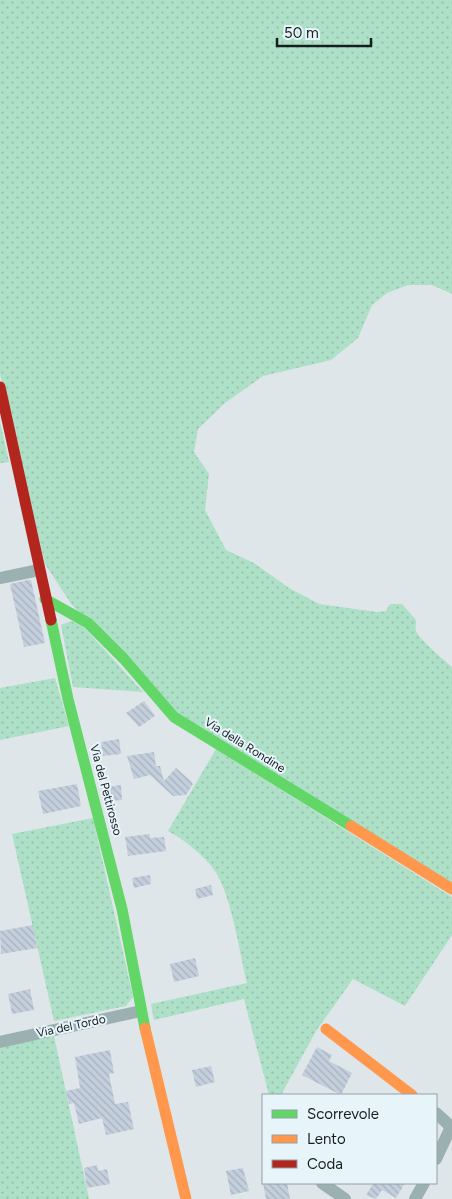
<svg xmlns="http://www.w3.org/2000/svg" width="452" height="1199" viewBox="0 0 452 1199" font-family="Figtree,sans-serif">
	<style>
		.grass { fill: url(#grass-dots) }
		.building { fill: url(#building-back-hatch) }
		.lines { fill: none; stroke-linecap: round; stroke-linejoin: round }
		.street { stroke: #9bb0b1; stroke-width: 12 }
		.fast { stroke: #63d668; stroke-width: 11 }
		.slow { stroke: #ff974d; stroke-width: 11 }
		.jam { stroke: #b3261e; stroke-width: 11 }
		.labels { text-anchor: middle; stroke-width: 4; stroke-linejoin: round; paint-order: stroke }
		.street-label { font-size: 12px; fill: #181d1f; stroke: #e7f5fb }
	</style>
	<defs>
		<pattern id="grass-dots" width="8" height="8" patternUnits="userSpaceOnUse" patternTransform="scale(1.25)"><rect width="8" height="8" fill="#ade0c6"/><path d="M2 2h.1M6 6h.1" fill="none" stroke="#94c0aa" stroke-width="1.8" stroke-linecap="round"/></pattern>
		<pattern id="building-back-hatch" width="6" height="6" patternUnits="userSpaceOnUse" patternTransform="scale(1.25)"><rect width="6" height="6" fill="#c4cfdd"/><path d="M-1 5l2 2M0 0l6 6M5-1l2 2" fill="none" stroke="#a8b1bd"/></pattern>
	</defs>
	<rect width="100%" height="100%" fill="#dee6e9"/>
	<g class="grass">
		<path d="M0 0H452V294L432 285H408L387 293 372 305 358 338 331 360 263 376 225 403 198 429 194 452 209 474 205 510 226 550 254 563 289 588 319 604 377 612 386 611 390 604H402L416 620C416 623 415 628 416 631 418 638 445 661 452 667V886L178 714 72 605 45 564 0 374Z"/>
		<polygon points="0,422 9,462 0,463"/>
		<polygon points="71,621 81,624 143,692 73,687 61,625"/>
		<polygon points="55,678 69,726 0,740 0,688"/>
		<path d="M216 749 452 897V935L405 1006 353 979 316 1031 281 1095H269L244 999 154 1020 151 1004 247 983C239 951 232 897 215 871 206 857 182 838 168 831Z"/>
		<polygon points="93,818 133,997 126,1006 54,1021 12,834"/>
		<polygon points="54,1036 89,1199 0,1199 0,1047"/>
	</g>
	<g class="building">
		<polygon points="28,580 31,580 45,643 24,647 10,584"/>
		<polygon points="144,701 155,716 139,727 126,713"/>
		<polygon points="119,739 121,754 103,756 101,742"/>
		<polygon points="154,752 156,766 160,766 164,781 176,768 191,781 193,784 186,795 173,796 150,775 134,779 127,756"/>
		<polygon points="77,784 81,806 43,814 38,791"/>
		<polygon points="121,785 122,800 109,801 107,787"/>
		<polygon points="150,834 150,838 164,837 166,851 128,856 125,837"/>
		<polygon points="150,875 151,884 134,888 132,878"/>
		<polygon points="211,885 213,895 197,899 195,889"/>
		<polygon points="33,925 37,948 1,954 0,931"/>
		<polygon points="195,958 199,976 174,982 170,964"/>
		<polygon points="30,989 34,1010 12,1014 8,994"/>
		<polygon points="317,1047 332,1055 329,1061 352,1073 341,1095 302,1075"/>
		<polygon points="110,1050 114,1073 109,1074 115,1104 128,1102 134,1129 106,1135 102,1118 79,1124 74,1103 69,1104 66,1091 80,1088 75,1057"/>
		<polygon points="211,1066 215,1082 196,1087 192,1070"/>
		<polygon points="97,1165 98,1171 107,1169 110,1184 87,1188 84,1168"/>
		<polygon points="243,1168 249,1191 231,1195 226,1171"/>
		<polygon points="263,1183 287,1183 290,1199 266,1199"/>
		<polygon points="370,1183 405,1183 396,1198 382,1190 376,1199 366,1195 373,1184"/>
	</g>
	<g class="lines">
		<g class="street">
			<polyline points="0,578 39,570"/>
			<polyline points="0,1042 141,1011"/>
			<polyline points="436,1113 448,1124 450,1129 436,1159"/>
			<polyline points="322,1183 345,1199"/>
			<polyline points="415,1199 424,1183"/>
		</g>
		<g class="fast">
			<polyline points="45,599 88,623 124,659 174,717 351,826"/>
			<polyline points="51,620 68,699 122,909 145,1028"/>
		</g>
		<g class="slow">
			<polyline points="351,826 452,889"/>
			<polyline points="145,1028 186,1199"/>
			<polyline points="326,1029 412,1095"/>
		</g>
		<polyline class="jam" points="0,387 51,620"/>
	</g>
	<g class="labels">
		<g class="street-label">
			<text transform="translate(245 745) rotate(32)" y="4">Via della Rondine</text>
			<text transform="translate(106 790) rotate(75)" y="4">Via del Pettirosso</text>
			<text transform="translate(71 1026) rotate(-12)" y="4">Via del Tordo</text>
		</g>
	</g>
	<rect x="262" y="1094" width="175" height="90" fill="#e7f5fb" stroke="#949fa3"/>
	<rect x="272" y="1110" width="25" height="8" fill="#63d668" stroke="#949fa3"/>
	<text x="307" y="1119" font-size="15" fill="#181d1f">Scorrevole</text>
	<rect x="272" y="1135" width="25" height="8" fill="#ff974d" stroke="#949fa3"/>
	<text x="307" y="1144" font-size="15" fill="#181d1f">Lento</text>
	<rect x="272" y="1160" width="25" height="8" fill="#b3261e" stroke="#949fa3"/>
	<text x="307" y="1169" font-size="15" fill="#181d1f">Coda</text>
	<path d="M277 38v8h94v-8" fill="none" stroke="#181d1f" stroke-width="2.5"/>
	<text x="284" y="38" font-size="15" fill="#181d1f" stroke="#e7f5fb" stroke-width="4" paint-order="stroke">50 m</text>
</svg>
